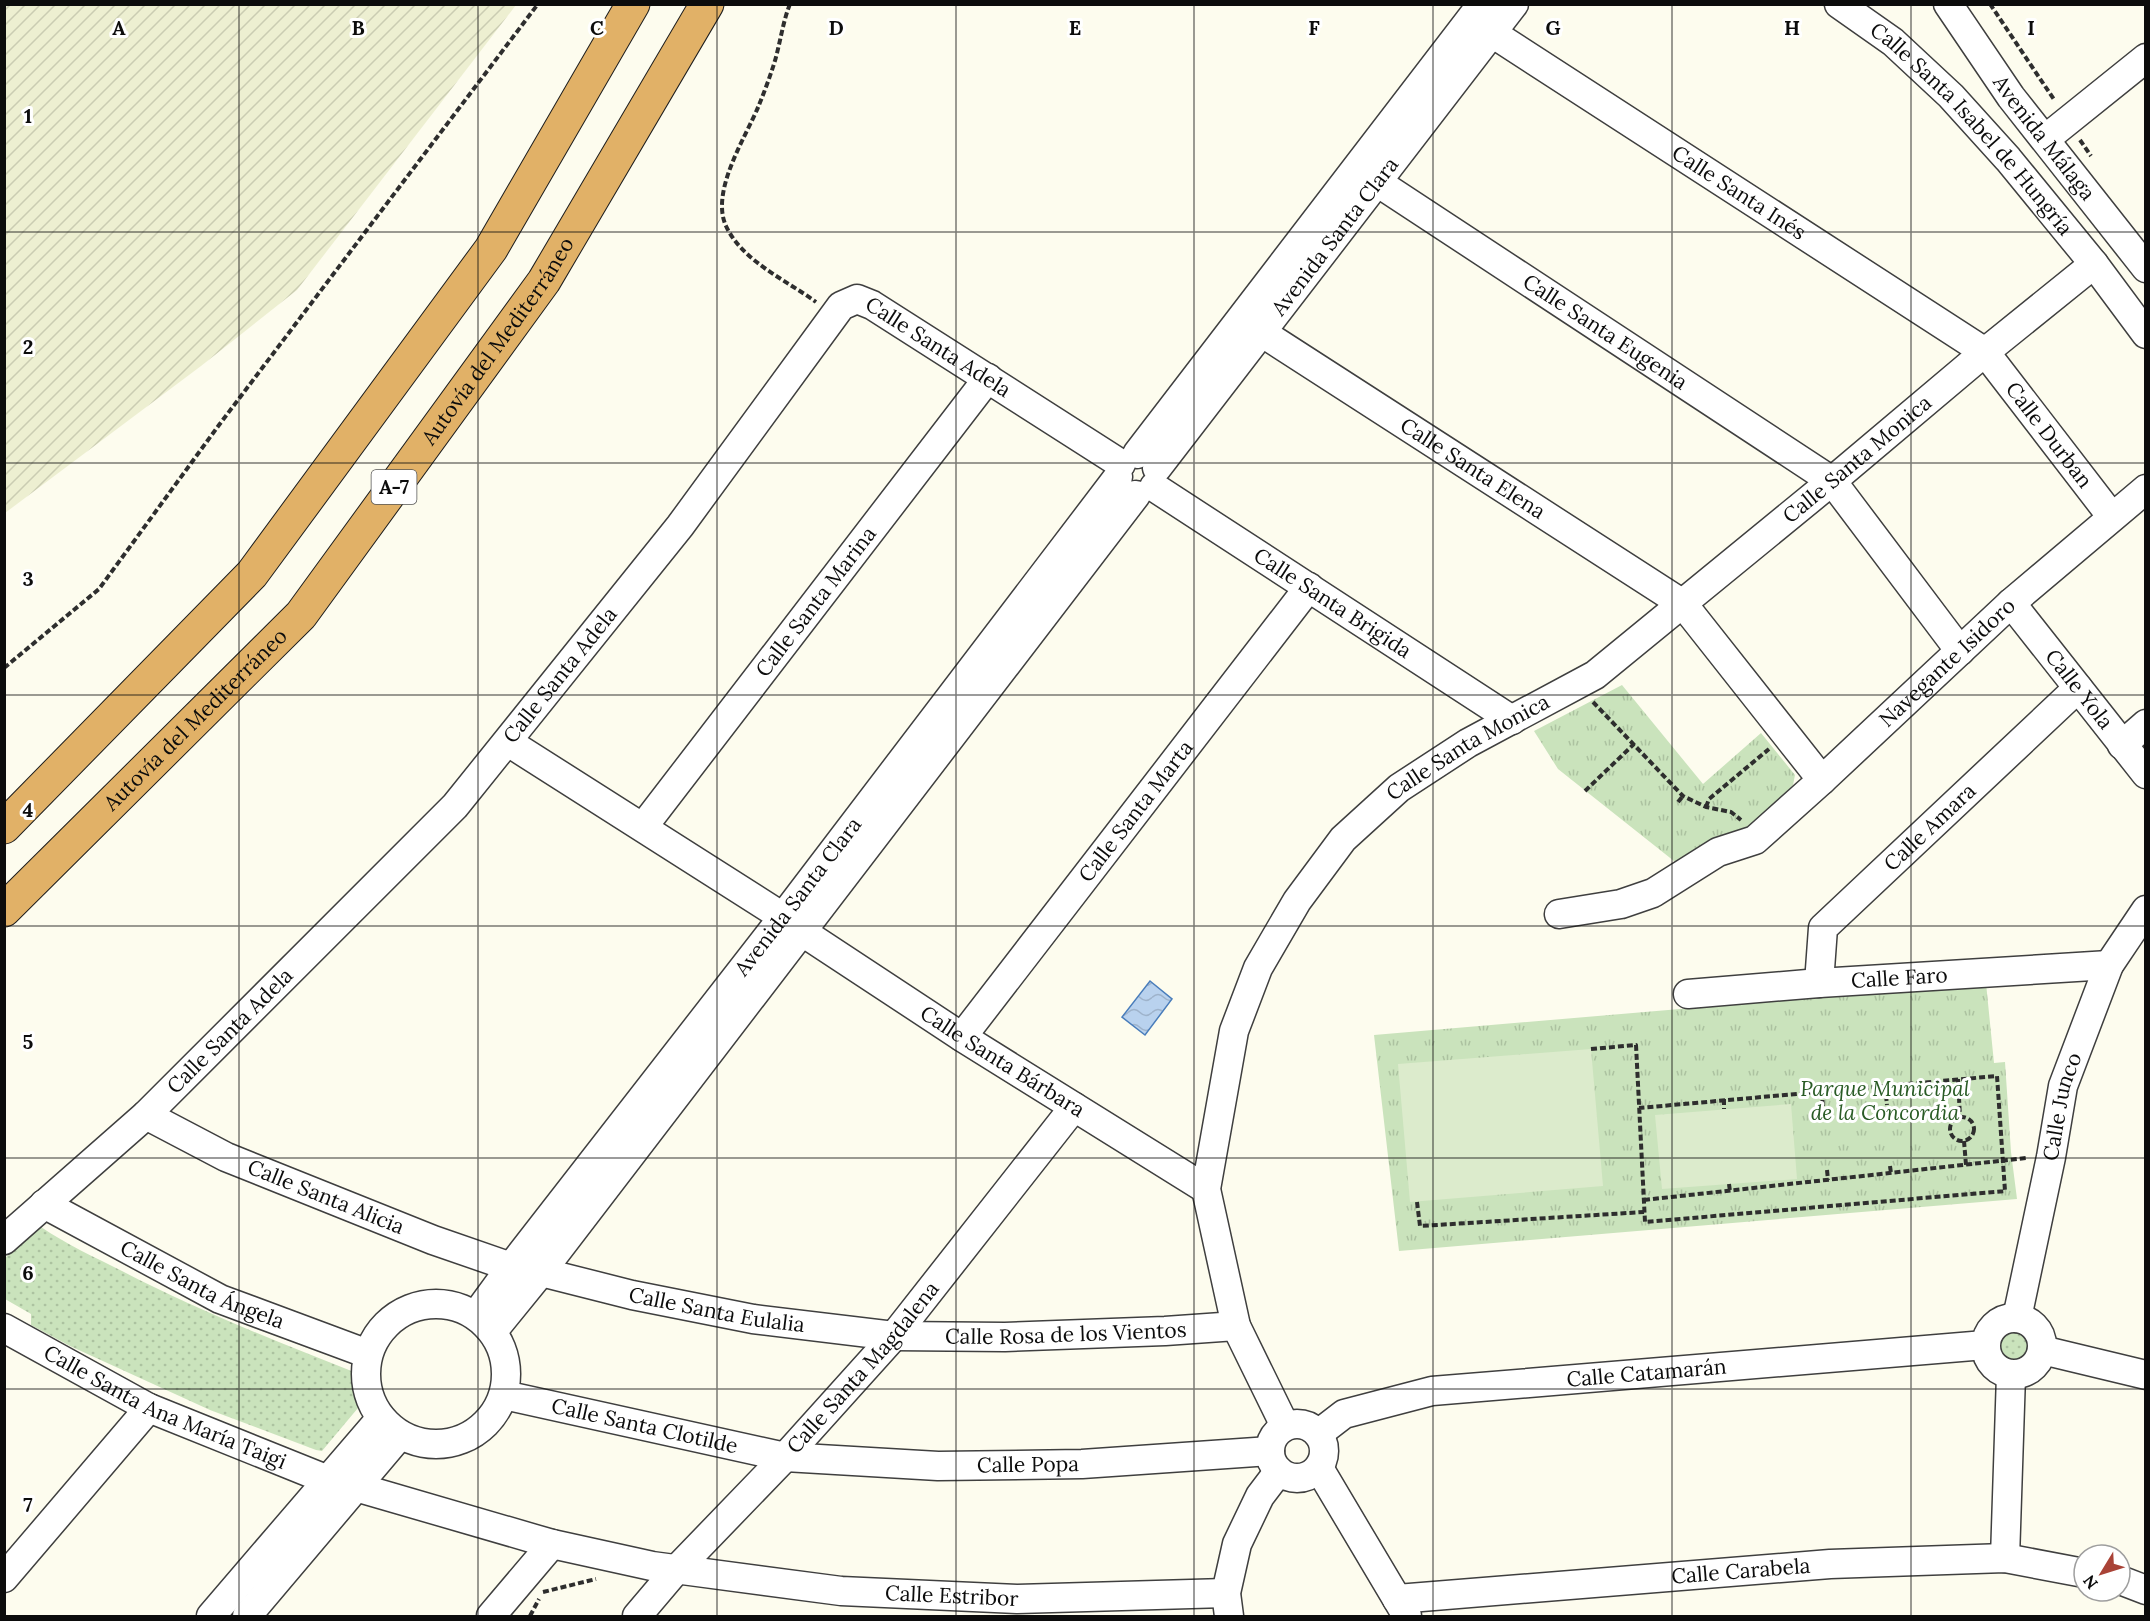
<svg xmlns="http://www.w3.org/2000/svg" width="2150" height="1621" viewBox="0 0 2150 1621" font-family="Lora,serif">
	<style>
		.farmland { fill: url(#farmland-furrows) }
		.grass { fill: url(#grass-dots) }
		.park { fill: url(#park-tufts) }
		.pitch { fill: #dcebcc }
		.water { fill: url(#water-waves); stroke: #497dbb; stroke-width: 1.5 }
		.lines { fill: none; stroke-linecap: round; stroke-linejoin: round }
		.minor-casing { stroke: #3f3f3f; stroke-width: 31 }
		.highway-casing { stroke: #1d1d1d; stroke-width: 35 }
		.path { stroke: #2e2e2e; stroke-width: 4; stroke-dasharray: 6 3; stroke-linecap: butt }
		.minor { stroke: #fff; stroke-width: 28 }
		.highway { stroke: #e1b167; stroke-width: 33 }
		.grid { fill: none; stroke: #0c0c0c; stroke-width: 1.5; stroke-opacity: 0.55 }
		.labels { text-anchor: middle; stroke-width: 6; stroke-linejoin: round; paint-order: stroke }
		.shield { fill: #fff; stroke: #555; stroke-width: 1.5 }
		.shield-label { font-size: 20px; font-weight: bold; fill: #0c0c0c }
		.street-label { font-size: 21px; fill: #0c0c0c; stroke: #fff }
		.park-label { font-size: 21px; font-style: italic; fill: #295b25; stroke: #fff }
		.grid-label { font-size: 20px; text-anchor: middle; font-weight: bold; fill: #0c0c0c; stroke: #fff; stroke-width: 6; stroke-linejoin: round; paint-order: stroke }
	</style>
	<defs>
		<pattern id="farmland-furrows" width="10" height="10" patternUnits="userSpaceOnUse" patternTransform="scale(1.5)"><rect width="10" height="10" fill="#edefd1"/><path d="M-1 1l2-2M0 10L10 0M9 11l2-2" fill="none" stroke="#caccb2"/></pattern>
		<pattern id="grass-dots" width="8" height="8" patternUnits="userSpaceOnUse" patternTransform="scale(1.5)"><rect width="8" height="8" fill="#cae3bc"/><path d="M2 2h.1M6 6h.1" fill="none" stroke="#acc2a0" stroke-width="1.8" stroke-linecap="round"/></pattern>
		<pattern id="park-tufts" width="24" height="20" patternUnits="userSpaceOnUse" patternTransform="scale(1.5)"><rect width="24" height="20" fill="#cae3bc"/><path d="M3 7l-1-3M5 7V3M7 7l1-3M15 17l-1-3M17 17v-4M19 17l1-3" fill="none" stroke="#acc2a0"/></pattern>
		<pattern id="water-waves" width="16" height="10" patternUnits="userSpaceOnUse" patternTransform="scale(1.5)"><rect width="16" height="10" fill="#b9d2ee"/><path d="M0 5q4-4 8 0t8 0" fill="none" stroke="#9eb3cb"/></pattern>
	</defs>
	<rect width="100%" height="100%" fill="#fdfcee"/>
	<polygon class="farmland" points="5,4 516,4 516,5 297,290 201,366 5,513"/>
	<g class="grass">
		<path d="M41 1227C66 1244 94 1257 122 1271 197 1310 275 1341 354 1372L363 1402 322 1451 316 1450 210 1410 70 1346 31 1325V1314L5 1299V1258Z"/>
		<circle cx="2014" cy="1346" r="18"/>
	</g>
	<g class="park">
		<polygon points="1622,685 1703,784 1761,733 1795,775 1793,785 1734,841 1679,865 1558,769 1534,731"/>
		<polygon points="1986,983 1994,1063 2005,1062 2011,1152 2017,1199 1399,1251 1374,1035"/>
	</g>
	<g class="pitch">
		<polygon points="1591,1049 1603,1186 1410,1202 1398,1064"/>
		<polygon points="1791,1104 1797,1179 1662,1189 1655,1115"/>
	</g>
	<polygon class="water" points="1150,981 1172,999 1145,1035 1122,1017"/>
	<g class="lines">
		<defs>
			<g id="minor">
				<path id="s1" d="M1839 4 1893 42 1951 96 2008 159 2094 264 2146 334"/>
				<path id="s2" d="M1948 4 2011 97 2146 268"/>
				<path id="s3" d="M1492 33 1985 352 2112 517"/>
				<polyline points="2054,132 2146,58"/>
				<path id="s4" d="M1377 182 1832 481 1960 651"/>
				<path id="s5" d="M1261 332 1683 604 1822 780"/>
				<polyline points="1137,454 1482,4"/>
				<path id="s6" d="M1157 468 1514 4"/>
				<path id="s7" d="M1154 487 1512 720"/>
				<path id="s8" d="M2011 603 2146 774"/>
				<polyline points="508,742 783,917"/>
				<polyline points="2122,745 2146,724"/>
				<path id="s9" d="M643 827 988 378"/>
				<path id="s10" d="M1559 914 1621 904 1653 893 1718 852 1755 840 1822 780 2011 603 2146 489"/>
				<path id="s11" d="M801 931 962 1037 1206 1189"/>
				<path id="s12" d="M1819 983 1823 928 2078 688"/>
				<path id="s13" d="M1688 994 1819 983 2109 965"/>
				<path id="s14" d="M962 1037 1309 587"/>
				<path id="s15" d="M146 1115 226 1157 433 1240 511 1267"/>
				<path id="s16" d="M44 1204 220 1299 368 1354"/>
				<path id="s17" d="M4 1240 146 1115 455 806 680 526 841 306 857 299 872 305 1121 464"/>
				<path id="s18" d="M541 1272 632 1295 753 1319 894 1336 1005 1337 1165 1331 1236 1326"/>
				<circle cx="436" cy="1374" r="70"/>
				<path id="s19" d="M476 1315 511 1267 783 917 1118 477"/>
				<circle cx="2014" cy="1346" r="28"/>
				<path id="s20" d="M2017 1318 2051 1157 2063 1086 2109 965 2146 910"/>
				<path id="s21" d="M4 1328 149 1408 328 1480"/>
				<polyline points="493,1331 541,1272 1136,495"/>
				<polyline points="2042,1350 2146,1375"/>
				<path id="s22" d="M504 1395 785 1457 938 1466 1082 1464 1270 1451"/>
				<circle cx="1297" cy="1451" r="27"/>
				<path id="s23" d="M1285 1426 1236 1326 1206 1189 1234 1031 1258 968 1297 901 1343 839 1399 788 1468 743 1595 675 1832 481 1985 352 2094 264"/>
				<path id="s24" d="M1318 1434 1344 1414 1432 1391 1985 1345"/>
				<polyline points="1319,1468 1407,1616"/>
				<path id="s25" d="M356 1487 552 1544 652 1566 841 1591 1017 1599 1226 1593"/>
				<polyline points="2005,1558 2011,1375"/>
				<polyline points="4,1578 149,1408"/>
				<polyline points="2120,1580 2146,1590"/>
				<path id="s26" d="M1397 1599 1830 1564 2005 1558 2084 1573"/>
				<polyline points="211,1616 381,1418"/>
				<polyline points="247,1616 400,1435"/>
				<polyline points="491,1616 552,1544"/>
				<path id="s27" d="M637 1616 676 1570 785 1457 894 1336 1074 1107"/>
				<polyline points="1229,1616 1226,1593 1237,1544 1260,1496 1279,1471"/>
			</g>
			<g id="highway">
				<polyline points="4,827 252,574 491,249 633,4"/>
				<path id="s28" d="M4 910 301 615 544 281 707 4"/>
			</g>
		</defs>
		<use href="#minor" class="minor-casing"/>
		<use href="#highway" class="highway-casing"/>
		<g class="path">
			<path d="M790 4C782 24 780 46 773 67 769 79 764 93 759 105 746 137 710 191 726 226 742 261 786 280 816 302"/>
			<polyline points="1990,4 2055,101"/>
			<polyline points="2080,140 2091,156"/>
			<polyline points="4,668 99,589 219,425 538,4"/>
			<polyline points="1593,702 1683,796 1706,807 1731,812 1741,820"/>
			<polyline points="1585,791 1634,744"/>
			<polyline points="1678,802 1683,796"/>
			<polyline points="1706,807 1709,799 1769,749"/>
			<polyline points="1591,1049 1636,1045 1645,1222 2005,1191 1997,1076 1639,1108"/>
			<polyline points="1958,1079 1960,1117"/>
			<polyline points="1885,1086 1887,1105"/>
			<polyline points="1822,1091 1823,1111"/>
			<polyline points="1724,1099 1724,1109"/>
			<circle cx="1962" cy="1129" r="12"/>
			<polyline points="1964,1141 1966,1165"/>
			<polyline points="1890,1166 1891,1173"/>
			<polyline points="1827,1170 1828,1180"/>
			<polyline points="1729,1184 1730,1191"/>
			<polyline points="1644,1200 2026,1158"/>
			<polyline points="1417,1202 1420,1226 1644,1212"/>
			<polyline points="543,1592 596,1579"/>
			<polyline points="530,1616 539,1599"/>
		</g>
		<use href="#minor" class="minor"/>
		<use href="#highway" class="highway"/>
	</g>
	<path class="grid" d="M239 4V1616M478 4V1616M717 4V1616M956 4V1616M1194 4V1616M1433 4V1616M1672 4V1616M1911 4V1616M4 232H2146M4 463H2146M4 695H2146M4 926H2146M4 1158H2146M4 1389H2146"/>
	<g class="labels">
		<rect class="shield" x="371.5" y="470" width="45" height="34" rx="4.5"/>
		<g class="shield-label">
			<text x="394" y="494">A-7</text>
		</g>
		<g class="street-label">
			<text dy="7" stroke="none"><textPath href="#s1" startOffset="183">Calle Santa Isabel de Hungría</textPath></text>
			<text dy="7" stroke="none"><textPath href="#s2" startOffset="165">Avenida Málaga</textPath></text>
			<text dy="7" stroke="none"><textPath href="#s3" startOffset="294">Calle Santa Inés</textPath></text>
			<text dy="7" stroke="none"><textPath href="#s6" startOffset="292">Avenida Santa Clara</textPath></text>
			<text dy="7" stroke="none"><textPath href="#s4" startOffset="273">Calle Santa Eugenia</textPath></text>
			<text dy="7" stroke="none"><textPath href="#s28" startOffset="756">Autovía del Mediterráneo</textPath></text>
			<text dy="7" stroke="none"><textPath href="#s17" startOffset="1370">Calle Santa Adela</textPath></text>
			<text dy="7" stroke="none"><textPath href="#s3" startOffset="692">Calle Durban</textPath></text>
			<text dy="7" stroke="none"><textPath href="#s23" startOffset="1276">Calle Santa Monica</textPath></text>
			<text dy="7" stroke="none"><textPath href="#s5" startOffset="252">Calle Santa Elena</textPath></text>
			<text dy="7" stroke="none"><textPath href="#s9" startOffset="284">Calle Santa Marina</textPath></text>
			<text dy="7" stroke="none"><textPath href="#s7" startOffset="213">Calle Santa Brigida</textPath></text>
			<text dy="7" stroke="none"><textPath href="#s10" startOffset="474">Navegante Isidoro</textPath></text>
			<text dy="7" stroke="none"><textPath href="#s17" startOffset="794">Calle Santa Adela</textPath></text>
			<text dy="7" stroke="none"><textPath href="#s8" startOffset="110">Calle Yola</textPath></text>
			<text dy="7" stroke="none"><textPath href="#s28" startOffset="270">Autovía del Mediterráneo</textPath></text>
			<text dy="7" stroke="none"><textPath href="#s23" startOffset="790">Calle Santa Monica</textPath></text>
			<text dy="7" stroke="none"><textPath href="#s14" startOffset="285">Calle Santa Marta</textPath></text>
			<text dy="7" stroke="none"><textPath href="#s12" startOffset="202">Calle Amara</textPath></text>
			<text dy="7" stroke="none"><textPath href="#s19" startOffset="528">Avenida Santa Clara</textPath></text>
			<text dy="7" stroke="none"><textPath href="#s13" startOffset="212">Calle Faro</textPath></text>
			<text dy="7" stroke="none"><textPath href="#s17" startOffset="308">Calle Santa Adela</textPath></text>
			<text dy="7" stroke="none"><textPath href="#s11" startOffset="240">Calle Santa Bárbara</textPath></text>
			<text dy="7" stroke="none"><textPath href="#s20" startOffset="216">Calle Junco</textPath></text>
			<text dy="7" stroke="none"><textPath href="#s15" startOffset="198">Calle Santa Alicia</textPath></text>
			<text dy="7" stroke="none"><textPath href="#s16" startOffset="178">Calle Santa Ángela</textPath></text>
			<text dy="7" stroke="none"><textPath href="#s18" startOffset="180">Calle Santa Eulalia</textPath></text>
			<text dy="7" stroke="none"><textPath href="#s18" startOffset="531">Calle Rosa de los Vientos</textPath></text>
			<text dy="7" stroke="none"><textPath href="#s27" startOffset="336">Calle Santa Magdalena</textPath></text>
			<text dy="7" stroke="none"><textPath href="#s24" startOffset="339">Calle Catamarán</textPath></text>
			<text dy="7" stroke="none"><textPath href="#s21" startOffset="180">Calle Santa Ana María Taigi</textPath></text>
			<text dy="7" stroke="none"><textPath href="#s22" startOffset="144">Calle Santa Clotilde</textPath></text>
			<text dy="7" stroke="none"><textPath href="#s22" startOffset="531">Calle Popa</textPath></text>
			<text dy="7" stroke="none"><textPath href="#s26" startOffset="345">Calle Carabela</textPath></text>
			<text dy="7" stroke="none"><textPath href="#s25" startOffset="608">Calle Estribor</textPath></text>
		</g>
		<g class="park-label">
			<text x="1885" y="1096">Parque Municipal<tspan x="1885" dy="24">de la Concordia</tspan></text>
		</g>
	</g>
	<g class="grid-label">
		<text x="119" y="35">A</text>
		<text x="358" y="35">B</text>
		<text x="597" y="35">C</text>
		<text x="836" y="35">D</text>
		<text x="1075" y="35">E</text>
		<text x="1314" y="35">F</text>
		<text x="1553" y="35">G</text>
		<text x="1792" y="35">H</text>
		<text x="2031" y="35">I</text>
		<text x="28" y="123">1</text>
		<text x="28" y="354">2</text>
		<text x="28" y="586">3</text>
		<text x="28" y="817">4</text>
		<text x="28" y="1049">5</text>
		<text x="28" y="1280">6</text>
		<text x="28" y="1512">7</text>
	</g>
	<rect width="2150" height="1621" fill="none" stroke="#0c0c0c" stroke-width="12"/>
	<g transform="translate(2102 1573) rotate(232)"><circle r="28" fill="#ffffff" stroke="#9e9e9e" stroke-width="1.5"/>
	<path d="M0-4.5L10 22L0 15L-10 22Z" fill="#a94337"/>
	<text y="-9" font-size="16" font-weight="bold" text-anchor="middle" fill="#0c0c0c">N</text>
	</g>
</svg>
